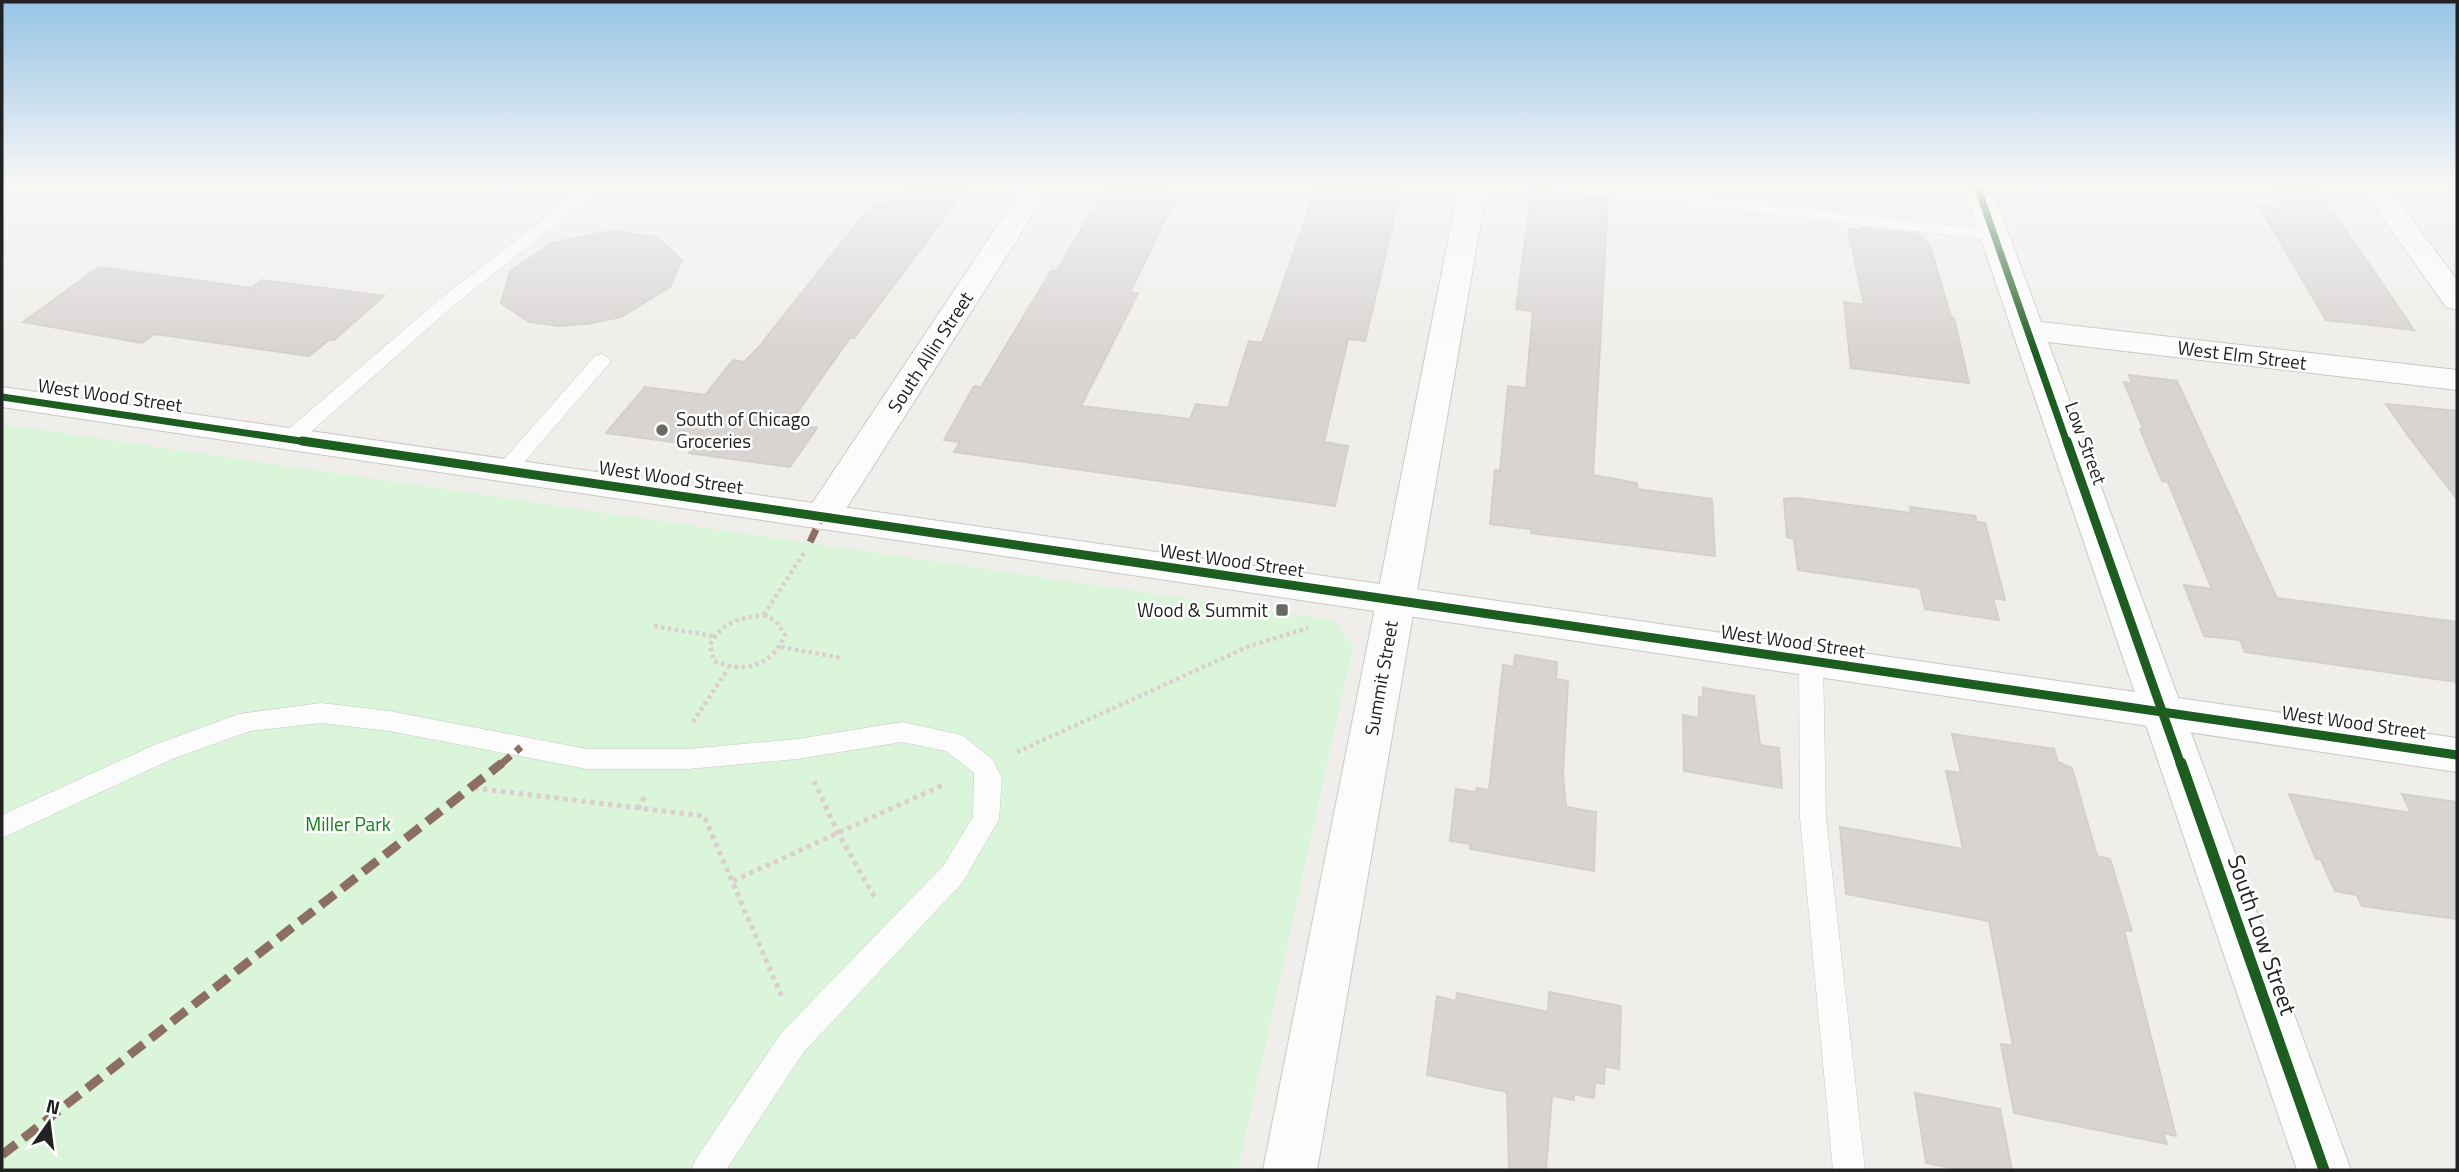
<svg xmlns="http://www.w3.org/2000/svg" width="2459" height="1172" viewBox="0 0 2459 1172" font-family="'Titillium Web',sans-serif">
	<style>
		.park { fill: #daf5da }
		.building { fill: #d7d4d2; stroke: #d3d0cc; stroke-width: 2 }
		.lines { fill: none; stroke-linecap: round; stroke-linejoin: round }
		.service-casing { stroke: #c9c8c7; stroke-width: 1 }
		.minor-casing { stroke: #c9c8c7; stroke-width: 2 }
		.tertiary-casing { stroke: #c9c8c7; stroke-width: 2 }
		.path-far1 { stroke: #dccecd; stroke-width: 4.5; stroke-dasharray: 3.5 3.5; stroke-linecap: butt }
		.path { stroke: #dccecd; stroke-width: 5; stroke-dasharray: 4.5 4.5; stroke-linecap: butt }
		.service { fill: #fdfcfc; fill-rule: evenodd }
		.minor { fill: #fdfcfc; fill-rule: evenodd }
		.tertiary { fill: #fdfcfc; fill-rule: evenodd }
		.quiet-far1 { stroke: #8d6e63; stroke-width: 7; stroke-dasharray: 14 7; stroke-linecap: butt }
		.quiet { stroke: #8d6e63; stroke-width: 9; stroke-dasharray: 18 9; stroke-linecap: butt }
		.cycleway-far2-casing { stroke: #fff; stroke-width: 10 }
		.cycleway-far1-casing { stroke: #fff; stroke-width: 13 }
		.cycleway-casing { stroke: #fff; stroke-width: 16 }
		.cycleway-far2 { stroke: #1b5e20; stroke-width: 7 }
		.cycleway-far1 { stroke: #1b5e20; stroke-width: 9 }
		.cycleway { stroke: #1b5e20; stroke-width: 11 }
		.poi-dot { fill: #6a6968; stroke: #fff; stroke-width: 2.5 }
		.labels { text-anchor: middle; stroke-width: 5; stroke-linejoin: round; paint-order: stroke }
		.street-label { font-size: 19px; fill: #222; stroke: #fff }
		.poi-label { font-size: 19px; fill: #222; stroke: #fff; text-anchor: start }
		.park-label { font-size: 19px; fill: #0c8416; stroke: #fff }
		.near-street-label { font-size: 23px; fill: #222; stroke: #fff }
	</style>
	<rect width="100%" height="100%" fill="#f0eeeb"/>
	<polygon class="park" points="2,424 1332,620 1353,646 1238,1170 2,1170"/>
	<g class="building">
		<polygon points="904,186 968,186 854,338 850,338 789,424 817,428 790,467 689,453 695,445 606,433 645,387 705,395 733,360 744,362 759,347 872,204 891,203"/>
		<polygon points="1106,186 1170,186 1166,193 1178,194 1130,292 1138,293 1081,406 1190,419 1196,404 1228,408 1249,341 1262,343 1317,186 1402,186 1365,341 1348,339 1324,442 1348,446 1335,506 954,452 960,442 944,440 974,386 981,387 1051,271 1057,271"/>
		<polygon points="2268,186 2316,186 2414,330 2326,320 2259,206 2281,208"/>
		<polygon points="1532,188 1608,199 1593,475 1637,483 1637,489 1712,499 1715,556 1531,533 1531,529 1490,524 1495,470 1500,471 1508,386 1526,388 1533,311 1516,309"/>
		<polygon points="1862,228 1918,234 1930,245 1951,317 1954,318 1969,383 1851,368 1844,302 1864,305 1848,229 1863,230"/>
		<polygon points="611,231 657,237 682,260 670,287 621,317 587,324 559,326 529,322 501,303 510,272 515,268 552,243"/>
		<polygon points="99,267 237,286 251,288 262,280 384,296 334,340 329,340 309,356 155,334 142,343 23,322"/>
		<polygon points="2129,375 2177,381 2277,598 2457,622 2457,682 2245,652 2240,640 2204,636 2184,585 2212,589 2168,482 2162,481 2140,429 2143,429 2124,382 2132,384"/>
		<polygon points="2386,404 2457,411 2457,499 2409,437"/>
		<polygon points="1797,498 1911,513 1910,507 1975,516 1977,522 1985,523 2005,600 1993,598 1999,620 1925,609 1920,588 1798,570 1794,539 1787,537 1784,499"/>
		<polygon points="1515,655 1557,662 1556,679 1568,681 1563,775 1566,807 1596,812 1594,871 1470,849 1470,844 1450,841 1456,789 1476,792 1477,788 1489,790 1503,665 1514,667"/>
		<polygon points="1703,688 1754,696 1760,745 1779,748 1782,788 1684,771 1683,715 1699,718 1699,697 1703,697"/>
		<polygon points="1952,734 2054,749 2058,762 2072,768 2097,856 2110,859 2132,931 2124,930 2176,1136 2163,1133 2167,1144 2014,1113 2001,1044 2013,1046 1989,921 1846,894 1840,827 1963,849 1946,771 1961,773"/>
		<polygon points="2289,794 2411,813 2402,794 2457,802 2457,919 2362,906 2357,895 2335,891 2321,860 2316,859"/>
		<polygon points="1549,992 1621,1006 1619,1069 1605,1066 1604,1084 1595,1082 1594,1098 1574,1094 1574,1100 1552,1096 1546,1170 1509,1170 1507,1092 1427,1075 1437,996 1456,1001 1457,993 1548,1012"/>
		<polygon points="1915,1093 2000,1109 2012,1170 1963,1170 1926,1163"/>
	</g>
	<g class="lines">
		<defs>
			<g id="service">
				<polygon points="586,186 605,186 453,306 297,444 283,444 280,439 283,434 441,298"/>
				<polygon points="1556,186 1610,186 1994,230 2002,235 1994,240 1564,191"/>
				<polygon points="602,354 611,360 609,364 512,476 498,476 495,471 498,466 595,356"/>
				<polygon points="1811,652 1819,655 1823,661 1826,818 1865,1170 1833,1170 1800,818 1799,661 1803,655"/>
				<polygon points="321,703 389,711 587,749 688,749 797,739 902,722 962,735 993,760 1002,779 999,819 963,882 803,1053 726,1170 691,1170 696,1159 781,1033 943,866 973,817 974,773 946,751 902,742 797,759 688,769 587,769 389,731 321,723 250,731 172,759 2,838 2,815 154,745 239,714"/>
			</g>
			<g id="minor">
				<polygon points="1024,186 1051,186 835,526 822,529 809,526 804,517 809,508"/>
				<polygon points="1459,186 1487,186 1317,1170 1263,1170"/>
				<polygon points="1963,186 1991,186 2041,322 2457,370 2457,390 2048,342 2351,1170 2297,1170"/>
				<polygon points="2360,186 2387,186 2457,280 2457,310 2446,307"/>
			</g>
			<polygon id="tertiary" points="2,387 2457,738 2457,772 2,407"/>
		</defs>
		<use href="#service" class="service-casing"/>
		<use href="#minor" class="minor-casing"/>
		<use href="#tertiary" class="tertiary-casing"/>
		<g class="path-far1">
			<path d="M764 615 776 621 785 635C773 666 743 674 714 661L710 645C721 623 740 617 764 615Z"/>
			<polyline points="764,615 805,551"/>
			<polyline points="654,626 713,636"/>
			<polyline points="781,647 842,658"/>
			<polyline points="693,722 728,669"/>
			<polyline points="1017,752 1247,647 1308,628"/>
		</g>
		<g class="path">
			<polyline points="814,781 837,831 876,900"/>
			<polyline points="474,788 704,816 782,997"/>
			<polyline points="638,809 646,794"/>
			<polyline points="733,881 945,784"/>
		</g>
		<use href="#service" class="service"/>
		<use href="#minor" class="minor"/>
		<use href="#tertiary" class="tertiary"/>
		<g class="quiet-far1">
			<polyline points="810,542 822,517"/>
			<polyline points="500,765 521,747"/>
		</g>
		<polyline class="quiet" points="2,1155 502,763"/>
		<defs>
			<g id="cycleway-far2">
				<polyline points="1977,186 2067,443"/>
				<polyline points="2,397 314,443"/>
			</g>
			<g id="cycleway-far1">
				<polyline points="302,441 2457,755"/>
				<polyline points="2067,441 2181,765"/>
			</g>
			<polyline id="cycleway" points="2181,763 2324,1170"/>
		</defs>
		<use href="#cycleway-far2" class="cycleway-far2-casing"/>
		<use href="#cycleway-far1" class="cycleway-far1-casing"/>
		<use href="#cycleway" class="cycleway-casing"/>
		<use href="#cycleway-far2" class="cycleway-far2"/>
		<use href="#cycleway-far1" class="cycleway-far1"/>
		<use href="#cycleway" class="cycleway"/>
	</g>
	<linearGradient id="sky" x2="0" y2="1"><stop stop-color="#97c4e6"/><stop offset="0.53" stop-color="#f8f7f6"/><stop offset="1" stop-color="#f8f7f6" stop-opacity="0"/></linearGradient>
	<rect width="2459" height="350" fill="url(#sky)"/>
	<g class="poi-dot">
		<circle cx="662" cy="430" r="7"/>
		<rect x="1275" y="603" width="14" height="14" rx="3.5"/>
	</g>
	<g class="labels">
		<g class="street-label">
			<text transform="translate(930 352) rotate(-57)" y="7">South Allin Street</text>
			<text transform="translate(2242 355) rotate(7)" y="7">West Elm Street</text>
			<text transform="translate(110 395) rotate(8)" y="7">West Wood Street</text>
			<text transform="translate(2086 443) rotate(70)" y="7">Low Street</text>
			<text transform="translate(671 477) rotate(8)" y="7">West Wood Street</text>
			<text transform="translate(1232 560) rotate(8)" y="7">West Wood Street</text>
			<text transform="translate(1793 641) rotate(8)" y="7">West Wood Street</text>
			<text transform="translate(1381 678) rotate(-80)" y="7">Summit Street</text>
			<text transform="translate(2354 722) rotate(8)" y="7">West Wood Street</text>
		</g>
		<g class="poi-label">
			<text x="676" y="426">South of Chicago<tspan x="676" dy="22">Groceries</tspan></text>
			<text x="1268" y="617" text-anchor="end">Wood &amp; Summit</text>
		</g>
		<g class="park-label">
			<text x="348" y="831">Miller Park</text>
		</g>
		<g class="near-street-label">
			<text transform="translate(2262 935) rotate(71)" y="8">South Low Street</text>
		</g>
	</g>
	<rect width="2459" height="1172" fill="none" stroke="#222222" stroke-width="7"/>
	<g transform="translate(49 1123) rotate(14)" stroke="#ffffff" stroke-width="5" paint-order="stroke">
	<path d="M0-5L12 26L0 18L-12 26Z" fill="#222222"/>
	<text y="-10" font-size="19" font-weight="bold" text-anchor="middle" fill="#222222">N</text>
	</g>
</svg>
